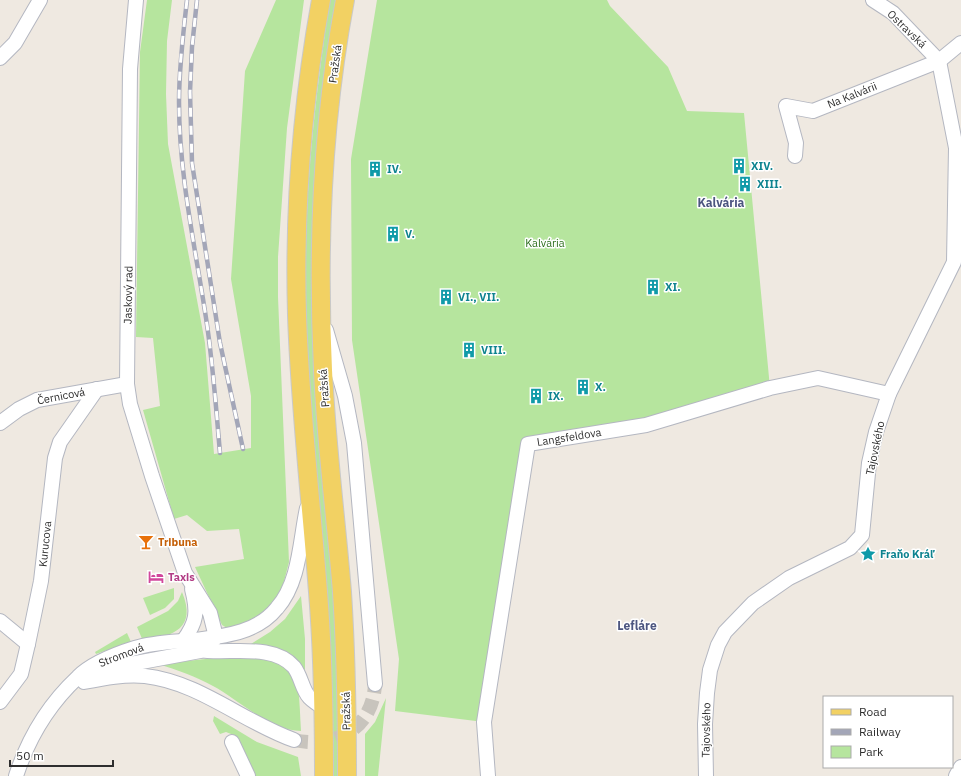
<svg xmlns="http://www.w3.org/2000/svg" width="961" height="776" viewBox="0 0 961 776" font-family="'IBM Plex Sans',sans-serif">
	<style>
		.green { fill: #b6e59e }
		.lines { fill: none; stroke-linecap: round; stroke-linejoin: round }
		.minor-tunnel { stroke: #c8c4bd; stroke-width: 14; stroke-dasharray: 14 7; stroke-linecap: butt }
		.minor-casing { stroke: #b4b7c1; stroke-width: 16 }
		.major-casing { stroke: #c9c9c9; stroke-width: 20 }
		.minor { stroke: #fff; stroke-width: 14 }
		.major { stroke: #f2d163; stroke-width: 18 }
		.rail-casing { stroke: #a3a6b8; stroke-width: 4.5 }
		.rail { stroke: #fff; stroke-width: 3; stroke-dasharray: 9; stroke-linecap: butt }
		.labels { text-anchor: middle; stroke-width: 3; stroke-linejoin: round; paint-order: stroke }
		.street-label { font-size: 11px; fill: #2e2e2e; stroke: #fff }
		.culture-label { font-size: 11px; font-weight: bold; fill: #0d838f; stroke: #fff; text-anchor: start }
		.park-label { font-size: 11px; fill: #2c6e1b; stroke: #fff }
		.food-label { font-size: 11px; font-weight: bold; fill: #c56008; stroke: #fff; text-anchor: start }
		.hotel-label { font-size: 11px; font-weight: bold; fill: #b23c85; stroke: #fff; text-anchor: start }
		.neighbourhood-label { font-size: 12px; font-weight: bold; fill: #4d5680; stroke: #fff }
	</style>
	<rect width="100%" height="100%" fill="#efe9e1"/>
	<g class="green">
		<polygon points="147,0 172,0 167,41 166,94 168,144 205,343 214,454 251,448 251,396 231,279 245,71 276,0 304,0 287,128 278,257 278,297 289,562 280,597 253,622 227,628 222,625 195,567 244,559 239,529 207,531 187,515 174,519 143,410 160,406 153,338 136,337 140,52"/>
		<path d="M330 0H337L327 67 330 557 337 650 340 776H332C334 626 313 477 306 327 302 217 313 108 330 0Z"/>
		<polygon points="377,0 607,0 610,6 668,67 687,111 744,113 770,388 646,425 528,444 484,722 395,711 399,659 352,340 351,159"/>
		<polygon points="174,588 174,599 165,608 150,615 143,598"/>
		<path d="M182 592C197 628 174 636 143 641L137 627 168 611 178 601Z"/>
		<polygon points="301,596 305,639 305,670 251,644 270,632 285,619"/>
		<polygon points="127,633 131,642 96,654 95,652"/>
		<path d="M234 656C257 657 294 660 298 688 300 702 300 717 301 731 270 731 239 700 213 686 195 676 177 670 158 664Z"/>
		<polygon points="386,698 378,776 365,776 365,734 375,722"/>
		<polygon points="214,716 257,742 298,757 301,776 253,776 236,736 226,732 220,734 213,721"/>
	</g>
	<g class="lines">
		<path class="minor-tunnel" d="M294 740C336 749 373 728 375 684"/>
		<defs>
			<g id="minor">
				<polyline points="136,0 130,69 127,384 130,404 152,476 185,573 210,613 216,637"/>
				<polyline points="873,0 893,13 939,61"/>
				<polyline points="0,58 15,43 40,0"/>
				<polyline points="795,156 796,143 786,106 813,111 939,61 961,43"/>
				<polyline points="326,330 345,396 354,443 375,684"/>
				<polyline points="0,423 19,409 37,400 127,384"/>
				<polyline points="0,621 28,644"/>
				<path d="M183 641C197 622 198 612 192 589"/>
				<path d="M199 650C227 655 272 642 294 667 301 676 302 689 309 697 313 701 319 705 324 708"/>
				<polyline points="98,673 104,669 200,651 208,646 216,637"/>
				<path d="M84 682C104 678 125 674 145 676 199 682 243 722 294 740"/>
				<polyline points="0,702 21,674 28,644 41,581 55,458 60,442 97,389"/>
				<polyline points="232,742 248,776"/>
				<path d="M16 776C28 739 49 704 78 677 92 663 116 654 135 648 154 642 175 642 195 640 225 636 257 633 277 608 300 582 300 540 307 508"/>
				<polyline points="488,776 484,722 528,444 646,425 770,388 818,378 889,394"/>
				<polyline points="706,776 705,724 707,693 710,670 718,645 725,632 753,603 789,578 850,548 862,535 869,463 876,432 889,394 954,262 956,148 939,61"/>
				<polyline points="956,776 961,767"/>
			</g>
			<g id="major">
				<path d="M321 0C302 104 294 210 297 315 300 408 311 500 318 592 323 653 324 715 324 776"/>
				<path d="M345 0C322 122 317 247 323 370 326 444 336 518 342 592 346 653 347 715 347 776"/>
			</g>
		</defs>
		<use href="#minor" class="minor-casing"/>
		<use href="#major" class="major-casing"/>
		<use href="#minor" class="minor"/>
		<use href="#major" class="major"/>
		<defs>
			<g id="rail">
				<path d="M187 0C183 34 179 68 179 102 179 175 195 246 206 318 213 363 216 408 220 453"/>
				<polyline points="197,0 192,47 190,92 192,163 220,343 243,449"/>
			</g>
		</defs>
		<use href="#rail" class="rail-casing"/>
		<use href="#rail" class="rail"/>
	</g>
	<defs>
		<symbol id="building-bare" viewBox="-9 -9 18 18"><path d="M-4-6H4V6H1V3H-1V6H-4ZM-2.5-4.3h1.7v1.8h-1.7ZM.8-4.3h1.7v1.8H.8ZM-2.5-1h1.7V.8h-1.7ZM.8-1h1.7V.8H.8Z" fill="#0f9aa8" stroke="#fff" stroke-width="2.5" paint-order="stroke"/></symbol>
		<symbol id="bar-bare" viewBox="-9 -9 18 18"><path d="M-6-5H6L.8 .8V4.5H3.5V6h-7V4.5H-.8V.8Z" fill="#e8710a" stroke="#fff" stroke-width="2.5" paint-order="stroke"/></symbol>
		<symbol id="sight-bare" viewBox="-9 -9 18 18"><path d="M0-6L1.8-2.2L6-1.7L2.9 1.2L3.7 5.4L0 3.3L-3.7 5.4L-2.9 1.2L-6-1.7L-1.8-2.2Z" fill="#0f9aa8" stroke="#fff" stroke-width="2.5" paint-order="stroke"/></symbol>
		<symbol id="hotel-bare" viewBox="-9 -9 18 18"><path d="M-6-4.5h1.5V1H6V5H4.5V3h-9V5H-6ZM-4 0a1.8 1.8 0 1 1 3.6 0ZM.5 0V-2.5h3Q6-2.5 6 0Z" fill="#d1479c" stroke="#fff" stroke-width="2.5" paint-order="stroke"/></symbol>
	</defs>
	<g fill-rule="evenodd">
		<use href="#building-bare" x="728" y="155" width="22" height="22"/>
		<use href="#building-bare" x="364" y="158" width="22" height="22"/>
		<use href="#building-bare" x="734" y="173" width="22" height="22"/>
		<use href="#building-bare" x="382" y="223" width="22" height="22"/>
		<use href="#building-bare" x="642" y="276" width="22" height="22"/>
		<use href="#building-bare" x="435" y="286" width="22" height="22"/>
		<use href="#building-bare" x="458" y="339" width="22" height="22"/>
		<use href="#building-bare" x="572" y="376" width="22" height="22"/>
		<use href="#building-bare" x="525" y="385" width="22" height="22"/>
		<use href="#bar-bare" x="135" y="531" width="22" height="22"/>
		<use href="#sight-bare" x="857" y="543" width="22" height="22"/>
		<use href="#hotel-bare" x="145" y="566" width="22" height="22"/>
	</g>
	<g class="labels">
		<g class="street-label">
			<text transform="translate(907 29) rotate(44)" y="4">Ostravská</text>
			<text transform="translate(335 64) rotate(-82)" y="4">Pražská</text>
			<text transform="translate(852 95) rotate(-22)" y="4">Na Kalvárii</text>
			<text transform="translate(128 295) rotate(-89)" y="4">Jaskový rad</text>
			<text transform="translate(324 388) rotate(-94)" y="4">Pražská</text>
			<text transform="translate(61 396) rotate(-11)" y="4">Černicová</text>
			<text transform="translate(569 437) rotate(-9)" y="4">Langsfeldova</text>
			<text transform="translate(875 448) rotate(-78)" y="4">Tajovského</text>
			<text transform="translate(45 544) rotate(-84)" y="4">Kurucova</text>
			<text transform="translate(121 655) rotate(-21)" y="4">Stromová</text>
			<text transform="translate(346 711) rotate(-91)" y="4">Pražská</text>
			<text transform="translate(706 730) rotate(-89)" y="4">Tajovského</text>
		</g>
		<g class="culture-label">
			<text x="751" y="170">XIV.</text>
			<text x="387" y="173">IV.</text>
			<text x="757" y="188">XIII.</text>
			<text x="405" y="238">V.</text>
			<text x="665" y="291">XI.</text>
			<text x="458" y="301">VI., VII.</text>
			<text x="481" y="354">VIII.</text>
			<text x="595" y="391">X.</text>
			<text x="548" y="400">IX.</text>
			<text x="880" y="558">Fraňo Kráľ</text>
		</g>
		<g class="park-label">
			<text x="545" y="247">Kalvária</text>
		</g>
		<g class="food-label">
			<text x="158" y="546">Tribuna</text>
		</g>
		<g class="hotel-label">
			<text x="168" y="581">Taxis</text>
		</g>
		<g class="neighbourhood-label">
			<text x="721" y="207">Kalvária</text>
			<text x="637" y="630">Lefláre</text>
		</g>
	</g>
	<rect x="823" y="696" width="130" height="72" fill="#ffffff" stroke="#ababab"/>
	<rect x="831" y="709" width="20" height="6" fill="#f2d163" stroke="#ababab"/>
	<text x="859" y="716" font-size="12" fill="#2e2e2e">Road</text>
	<rect x="831" y="729" width="20" height="6" fill="#a3a6b8" stroke="#ababab"/>
	<text x="859" y="736" font-size="12" fill="#2e2e2e">Railway</text>
	<rect x="831" y="746" width="20" height="12" fill="#b6e59e" stroke="#ababab"/>
	<text x="859" y="756" font-size="12" fill="#2e2e2e">Park</text>
	<path d="M10 760v6h103v-6" fill="none" stroke="#2e2e2e" stroke-width="2"/>
	<text x="16" y="760" font-size="12" fill="#2e2e2e" stroke="#ffffff" stroke-width="3" paint-order="stroke">50 m</text>
</svg>
